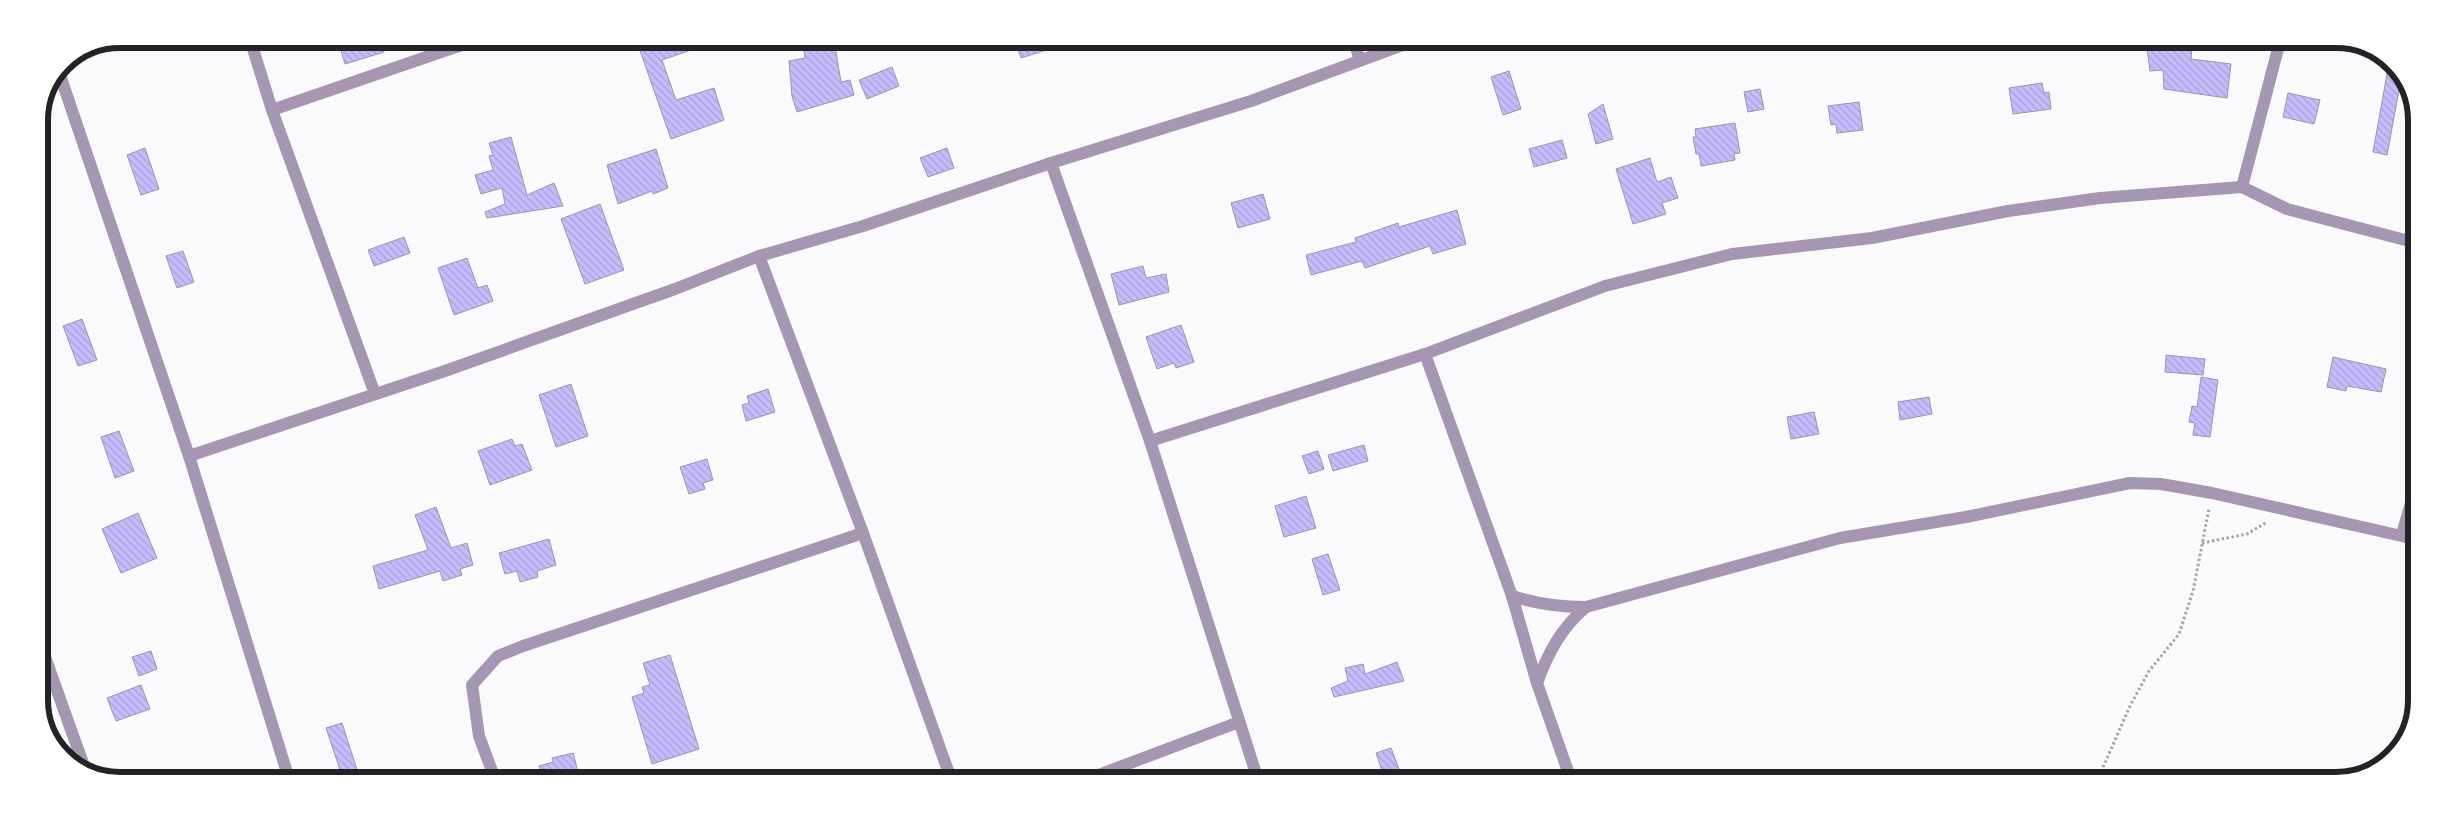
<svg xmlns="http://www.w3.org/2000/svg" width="2456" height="820" viewBox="0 0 2456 820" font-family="Karla,sans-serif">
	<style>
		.building { fill: url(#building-back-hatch); stroke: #9997a5 }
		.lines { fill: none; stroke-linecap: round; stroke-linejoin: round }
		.path { stroke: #a6a5a9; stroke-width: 3; stroke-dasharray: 2.5 2.5; stroke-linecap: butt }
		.minor { stroke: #a596b1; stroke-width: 12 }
		.rim { fill: none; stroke: #232227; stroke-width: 6 }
	</style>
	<defs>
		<pattern id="building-back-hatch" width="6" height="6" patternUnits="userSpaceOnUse" patternTransform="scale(1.25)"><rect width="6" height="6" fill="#c7bafd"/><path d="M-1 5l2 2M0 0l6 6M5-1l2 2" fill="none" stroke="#aba0d9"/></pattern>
	</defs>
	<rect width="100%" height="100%" fill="#fafafd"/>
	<g class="building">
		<polygon points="355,39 380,39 384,52 345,64 339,44"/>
		<polygon points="636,39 713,40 714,42 662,60 676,100 714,88 724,120 671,139"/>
		<polygon points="834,40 841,82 850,80 854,95 797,112 792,96 789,61 805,58 803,45"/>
		<polygon points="1015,40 1065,40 1065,44 1021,58"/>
		<polygon points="2146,41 2173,41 2174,46 2192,48 2191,59 2231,64 2227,98 2164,89 2163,70 2150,71"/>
		<polygon points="2389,63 2400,70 2402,74 2387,155 2373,152"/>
		<polygon points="892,67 899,86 867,99 859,80"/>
		<polygon points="1509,71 1521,109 1503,115 1491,77"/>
		<polygon points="2042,83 2044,93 2049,92 2051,109 2013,114 2009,88"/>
		<polygon points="1760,89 1764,109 1748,112 1744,92"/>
		<polygon points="2288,93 2320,100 2314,124 2283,117"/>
		<polygon points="1859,102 1863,130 1837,133 1836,124 1831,125 1828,106"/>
		<polygon points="1603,104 1613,139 1596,144 1588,114"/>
		<polygon points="1735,123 1740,153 1734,154 1735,160 1701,166 1699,154 1696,154 1693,137 1696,137 1695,129"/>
		<polygon points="511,137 527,195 554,183 563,206 487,218 485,212 505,204 502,188 481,194 475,175 493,170 489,156 493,155 489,143"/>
		<polygon points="1562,140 1567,158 1534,167 1529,149"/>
		<polygon points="145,148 159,189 141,195 127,155"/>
		<polygon points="947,148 954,168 928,177 920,158"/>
		<polygon points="656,149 668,188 653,194 652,191 618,204 607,165"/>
		<polygon points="1650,158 1657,182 1671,177 1678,198 1662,203 1666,214 1633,224 1616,169"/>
		<polygon points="1263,194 1270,219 1238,228 1231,203"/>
		<polygon points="600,204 624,270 585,284 561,219"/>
		<polygon points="1457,210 1466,244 1433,254 1430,246 1365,268 1362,261 1311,275 1306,255 1356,242 1355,238 1398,223 1399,227"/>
		<polygon points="404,237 410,253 374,266 368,250"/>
		<polygon points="183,251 194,282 177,288 166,256"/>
		<polygon points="467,258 478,288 487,285 493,301 454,315 438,268"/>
		<polygon points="1143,266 1146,278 1166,274 1169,292 1119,305 1111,274"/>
		<polygon points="82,319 97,360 78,366 63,326"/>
		<polygon points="1181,325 1194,362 1176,368 1174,363 1157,369 1146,337"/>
		<polygon points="2166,355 2205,359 2203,375 2165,372"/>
		<polygon points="2333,357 2386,369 2381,392 2347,386 2346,391 2327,387"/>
		<polygon points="2201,377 2218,380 2210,437 2193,435 2195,423 2189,422 2192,406 2197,407"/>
		<polygon points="571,384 588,436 556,447 539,395"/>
		<polygon points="768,389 775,412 746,421 742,405 749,403 747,396"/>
		<polygon points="1929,397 1932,414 1900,420 1898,402"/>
		<polygon points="1814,412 1819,434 1791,439 1787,417"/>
		<polygon points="119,431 134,471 115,478 101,437"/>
		<polygon points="512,439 515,446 522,444 532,470 490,485 478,451"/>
		<polygon points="1364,445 1368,461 1333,471 1328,455"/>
		<polygon points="1318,451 1324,469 1309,474 1302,456"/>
		<polygon points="707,459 713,480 703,483 705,489 689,494 680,467"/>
		<polygon points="1306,496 1316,528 1284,537 1275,506"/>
		<polygon points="436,507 451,548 467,543 473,565 460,569 462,575 443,581 440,571 379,589 373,566 428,550 415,515"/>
		<polygon points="138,513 157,558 121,573 102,529"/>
		<polygon points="549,539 556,565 537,571 538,577 520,582 517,571 505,574 499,553"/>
		<polygon points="1328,554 1340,590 1323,595 1312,559"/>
		<polygon points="151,651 157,669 139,676 132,657"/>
		<polygon points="670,655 699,749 652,764 632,697 644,693 642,687 650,685 643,663"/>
		<polygon points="1397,662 1404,681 1334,697 1331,688 1348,681 1345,668 1363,664 1365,674"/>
		<polygon points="141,685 150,709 116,721 107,698"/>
		<polygon points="342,723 360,779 343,779 326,728"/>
		<polygon points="1391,748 1401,774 1385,779 1376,753"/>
		<polygon points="573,753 580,779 543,779 539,766 553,762 552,758"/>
	</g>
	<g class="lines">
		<g class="path">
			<polyline points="2202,543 2247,534 2267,522"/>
			<polyline points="2097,781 2130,706 2149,671 2179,634 2193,591 2209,509"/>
		</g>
		<g class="minor">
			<polyline points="250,39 272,110 375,394"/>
			<polyline points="1354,40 1360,61"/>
			<polyline points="59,72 189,456 289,779"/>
			<polyline points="272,110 479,39"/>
			<polyline points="1051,163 1150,441 1258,780"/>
			<polyline points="2242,187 2280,41"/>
			<polyline points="759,256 863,533 951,779"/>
			<polyline points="1425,354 1512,596 1537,683 1571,780"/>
			<polyline points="1150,441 1425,354 1605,286 1732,254 1872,238 2008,211 2100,198 2242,187 2287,209 2409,241 2416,245"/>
			<polyline points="189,456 442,372 675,289 759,256 863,226 1051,163 1251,101 1416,40"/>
			<polyline points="2402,534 2415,489"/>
			<path d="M1512 596C1537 604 1559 607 1586 607L1840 538 1966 517 2130 483 2161 484 2212 493 2415 539"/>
			<polyline points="39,640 85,769"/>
			<path d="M1537 683C1548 653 1561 628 1586 607"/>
			<polyline points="495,779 479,736 472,685 498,656 523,646 863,533"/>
			<polyline points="1085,780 1239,722"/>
		</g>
	</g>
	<path d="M0 0H2456V820H0ZM120 48H2336A72 72 0 0 1 2408 120V700A72 72 0 0 1 2336 772H120A72 72 0 0 1 48 700V120A72 72 0 0 1 120 48Z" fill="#fff" fill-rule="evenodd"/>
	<path class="rim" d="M120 48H2336A72 72 0 0 1 2408 120V700A72 72 0 0 1 2336 772H120A72 72 0 0 1 48 700V120A72 72 0 0 1 120 48Z"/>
</svg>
